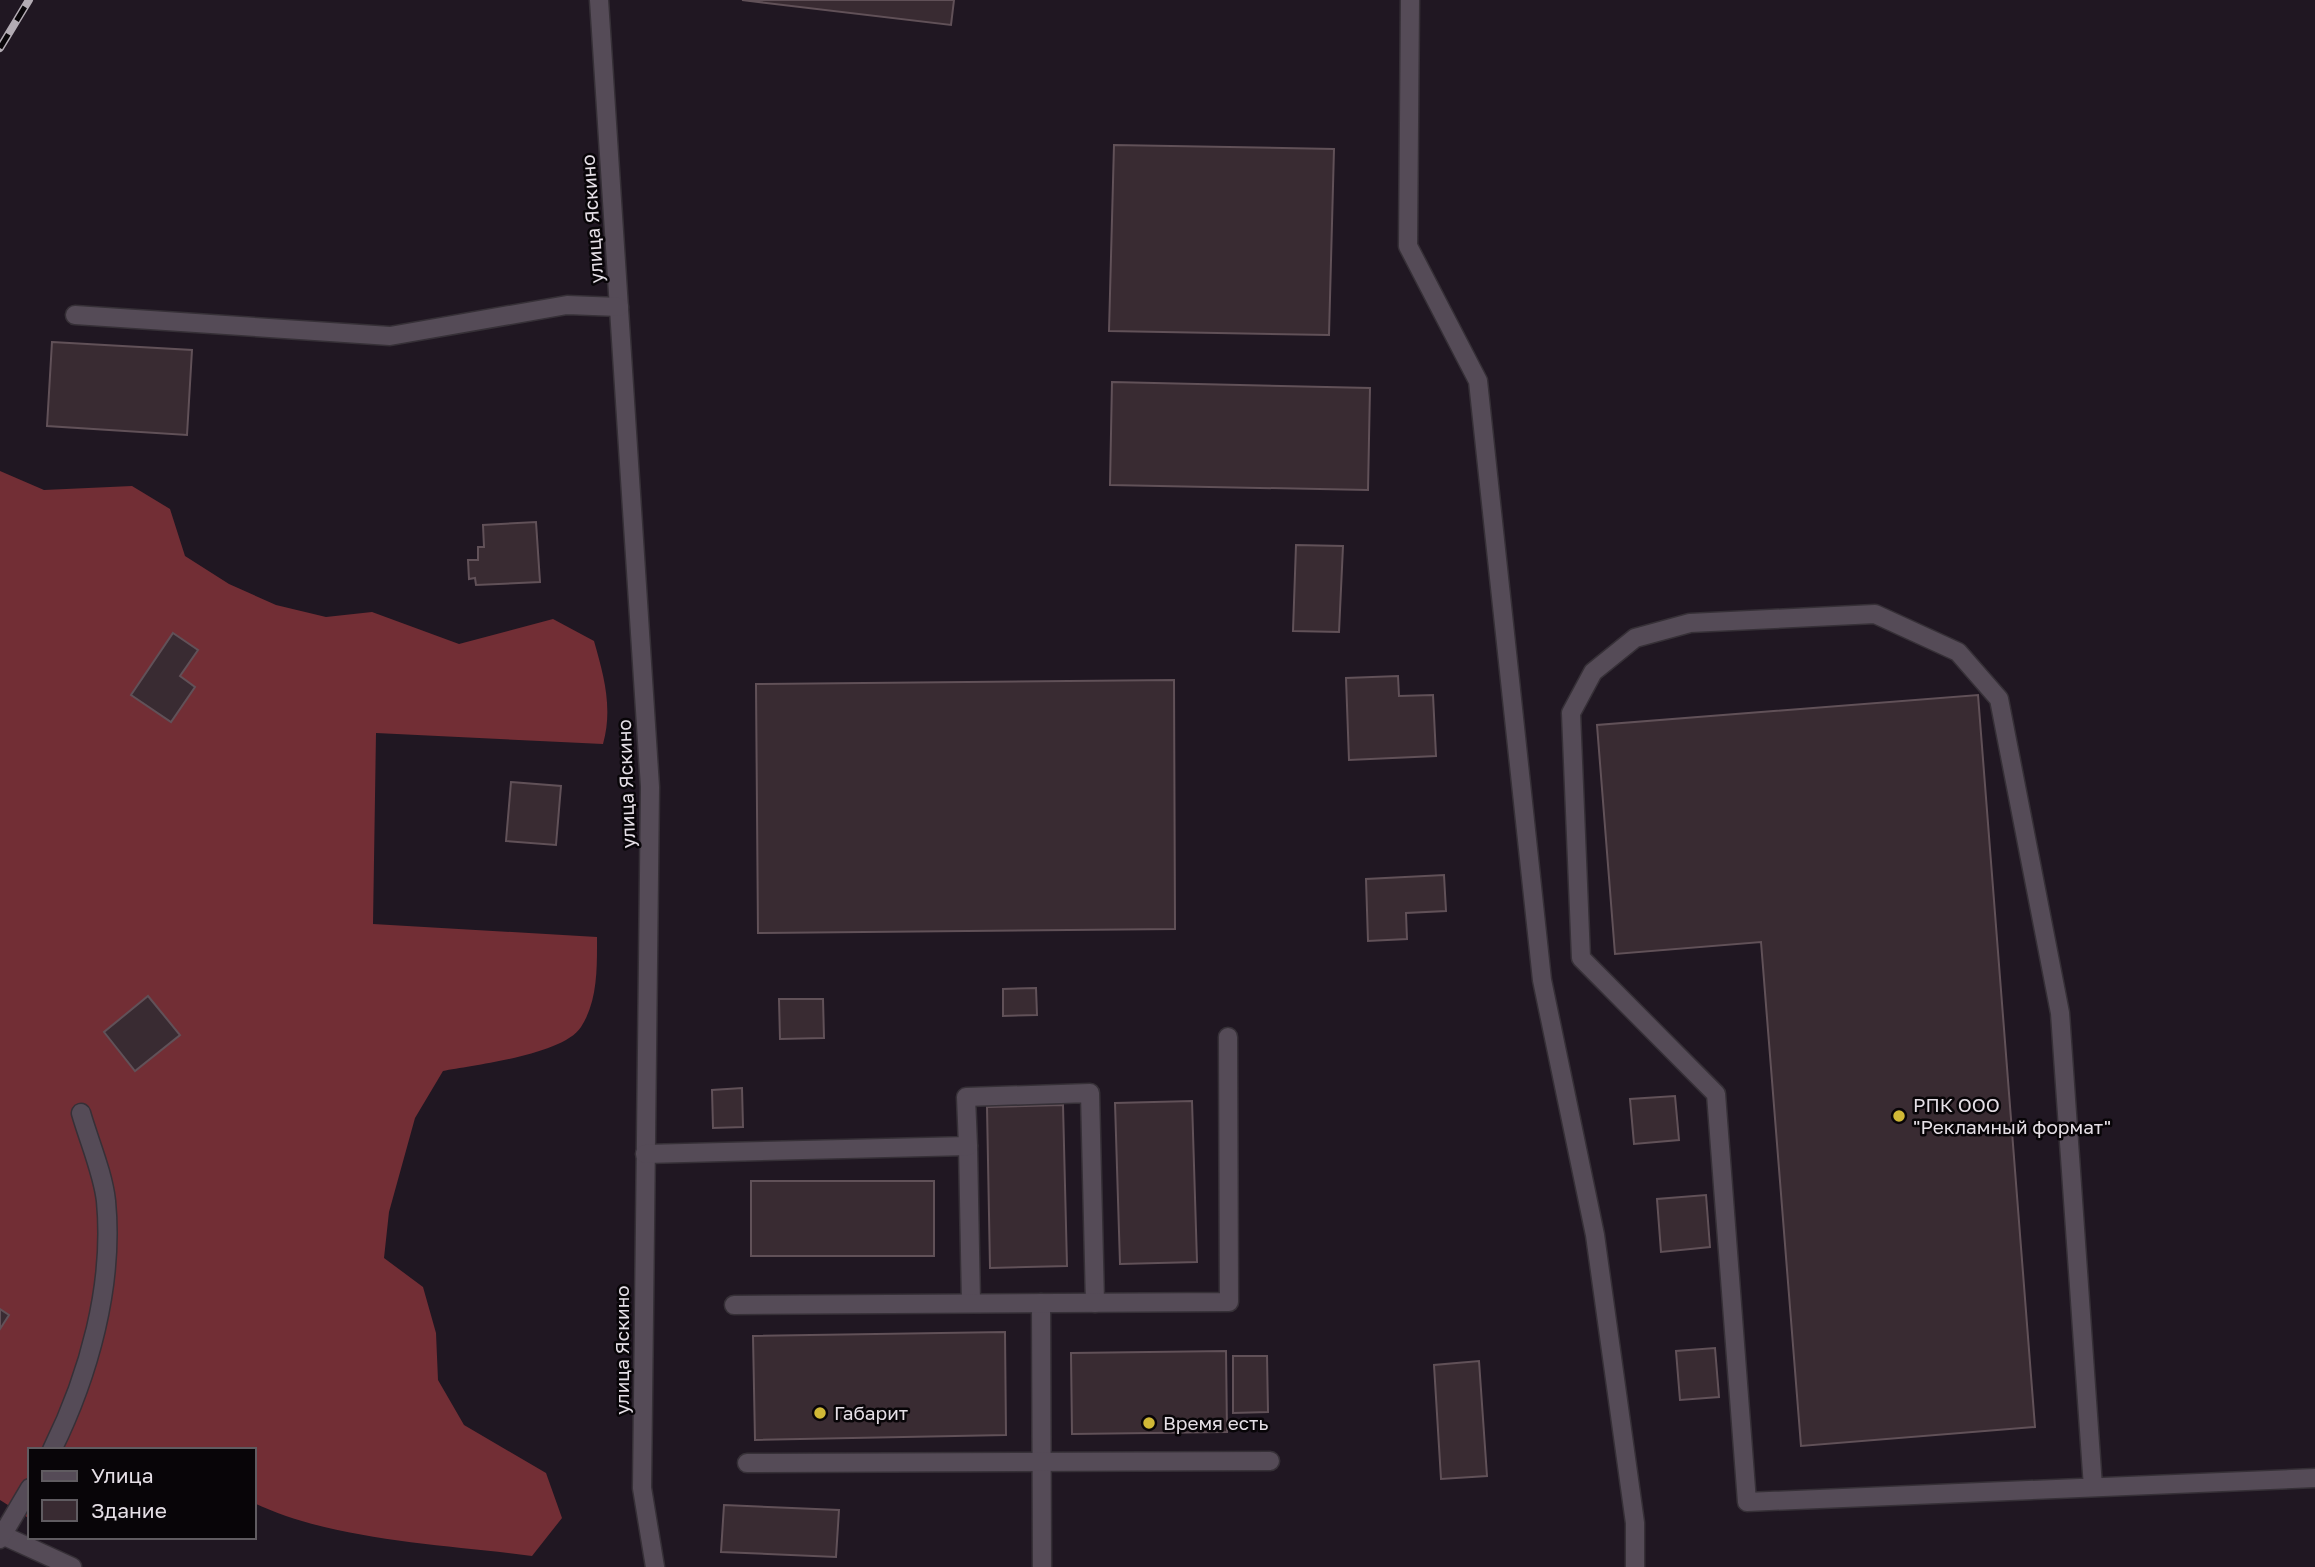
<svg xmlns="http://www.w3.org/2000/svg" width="2315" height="1567" viewBox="0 0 2315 1567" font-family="'Golos Text',sans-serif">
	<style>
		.forest { fill: #722e35 }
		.building { fill: #392b32; stroke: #615158; stroke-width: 2 }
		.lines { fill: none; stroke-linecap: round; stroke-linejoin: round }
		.minor-casing { stroke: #363037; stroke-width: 21 }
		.minor { stroke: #554b57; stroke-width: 18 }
		.rail-casing { stroke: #b3acb4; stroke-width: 8 }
		.rail { stroke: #080508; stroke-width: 5; stroke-dasharray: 16; stroke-linecap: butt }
		.poi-dot { fill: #d0b836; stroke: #080508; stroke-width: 2.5 }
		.labels { text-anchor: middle; stroke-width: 5; stroke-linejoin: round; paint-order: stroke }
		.street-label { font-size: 19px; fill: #e5dfe6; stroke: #080508 }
		.poi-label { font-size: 19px; fill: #e5dfe6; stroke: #080508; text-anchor: start }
	</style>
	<rect width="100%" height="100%" fill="#201722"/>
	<path class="forest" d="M0 471 44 490 132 486 170 509 185 556 229 584 276 605 326 617 372 612 459 644 553 619 594 641C604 676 613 708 603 744L376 733 373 924 597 937C597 967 598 1001 581 1027 563 1055 474 1065 443 1071L415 1118 389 1212 384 1258 423 1287 436 1333 438 1380 464 1425 546 1473 562 1518 532 1556C443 1544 334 1541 254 1503V1450H30V1519L0 1500Z"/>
	<g class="building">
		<polygon points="742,0 954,0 951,25"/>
		<polygon points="1114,145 1334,149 1329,335 1109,331"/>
		<polygon points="52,342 192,350 187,435 47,426"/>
		<polygon points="1112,382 1370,388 1368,490 1110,485"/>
		<polygon points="536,522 540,582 476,585 475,578 469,579 468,560 478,560 478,547 484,547 483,525"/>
		<polygon points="1296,545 1343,546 1339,632 1293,631"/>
		<polygon points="173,633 198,650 180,676 195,687 171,722 131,695"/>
		<polygon points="1398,676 1399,696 1433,695 1436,756 1349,760 1346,678"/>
		<polygon points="1174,680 1175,929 758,933 756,684"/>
		<polygon points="1978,695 2035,1427 1801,1446 1761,942 1615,954 1597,725"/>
		<polygon points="511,782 561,786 556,845 506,841"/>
		<polygon points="1444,875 1446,911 1406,913 1407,939 1368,941 1366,879"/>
		<polygon points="1036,988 1037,1015 1003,1016 1003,989"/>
		<polygon points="148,996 180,1035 135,1071 104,1032"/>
		<polygon points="779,999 823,999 824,1038 780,1039"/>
		<polygon points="742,1088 743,1127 713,1128 712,1090"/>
		<polygon points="1675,1096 1679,1140 1634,1144 1630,1099"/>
		<polygon points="1192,1101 1197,1262 1120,1264 1115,1103"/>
		<polygon points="1063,1105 1067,1266 990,1268 987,1107"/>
		<rect x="751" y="1181" width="183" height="75"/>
		<polygon points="1706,1195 1710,1247 1661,1252 1657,1199"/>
		<polygon points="0,1309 9,1315 0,1329"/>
		<polygon points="1005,1332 1006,1435 755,1440 753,1336"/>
		<polygon points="1715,1348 1719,1397 1680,1400 1676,1351"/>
		<polygon points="1226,1351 1227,1432 1072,1434 1071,1353"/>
		<polygon points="1233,1356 1267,1356 1268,1412 1233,1413"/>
		<polygon points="1479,1361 1487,1476 1441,1479 1434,1365"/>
		<polygon points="724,1505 839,1510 836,1557 721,1552"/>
	</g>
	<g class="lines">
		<defs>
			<g id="minor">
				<polyline points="599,0 650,787 642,1488 655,1567"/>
				<polyline points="1410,0 1408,246 1478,381 1542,980 1595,1235 1635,1523 1635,1567"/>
				<polyline points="75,315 390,336 567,305 619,307"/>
				<polyline points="968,1146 971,1303"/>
				<polyline points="645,1154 968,1146 966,1097 1090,1093 1095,1303"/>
				<polyline points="1041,1303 1042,1567"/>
				<polyline points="734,1305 1229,1302 1228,1037"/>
				<path d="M52 1450C89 1375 114 1285 106 1201 103 1173 89 1141 81 1113"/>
				<polyline points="747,1463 1270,1461"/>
				<polyline points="2093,1487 2060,1013 1999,699 1958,652 1875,614 1690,623 1635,638 1593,672 1571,713 1581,958 1716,1094 1747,1502 2315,1478"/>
				<polyline points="0,1534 72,1567"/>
				<polyline points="0,1539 30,1488"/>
			</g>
		</defs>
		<use href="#minor" class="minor-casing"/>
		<use href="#minor" class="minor"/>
		<defs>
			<polyline id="rail" points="0,48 29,0"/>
		</defs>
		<use href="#rail" class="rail-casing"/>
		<use href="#rail" class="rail"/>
	</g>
	<g class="poi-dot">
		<circle cx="1899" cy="1116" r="7"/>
		<circle cx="820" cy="1413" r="7"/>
		<circle cx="1149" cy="1423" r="7"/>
	</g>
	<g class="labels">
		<g class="street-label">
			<text transform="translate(592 219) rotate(-94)" y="7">улица Яскино</text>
			<text transform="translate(626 784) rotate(-92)" y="7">улица Яскино</text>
			<text transform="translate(622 1350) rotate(-90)" y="7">улица Яскино</text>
		</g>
		<g class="poi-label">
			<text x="1913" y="1112">РПК ООО<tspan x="1913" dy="22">"Рекламный формат"</tspan></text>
			<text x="834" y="1420">Габарит</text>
			<text x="1163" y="1430">Время есть</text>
		</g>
	</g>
	<rect x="28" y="1448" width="228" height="91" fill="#080508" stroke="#605c61" stroke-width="2"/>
	<rect x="42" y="1471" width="35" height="10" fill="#554b57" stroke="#605c61" stroke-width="2"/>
	<text x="91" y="1483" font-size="21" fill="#e5dfe6">Улица</text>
	<rect x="42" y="1500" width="35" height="21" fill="#392b32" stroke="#605c61" stroke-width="2"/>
	<text x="91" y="1518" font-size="21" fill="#e5dfe6">Здание</text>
</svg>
